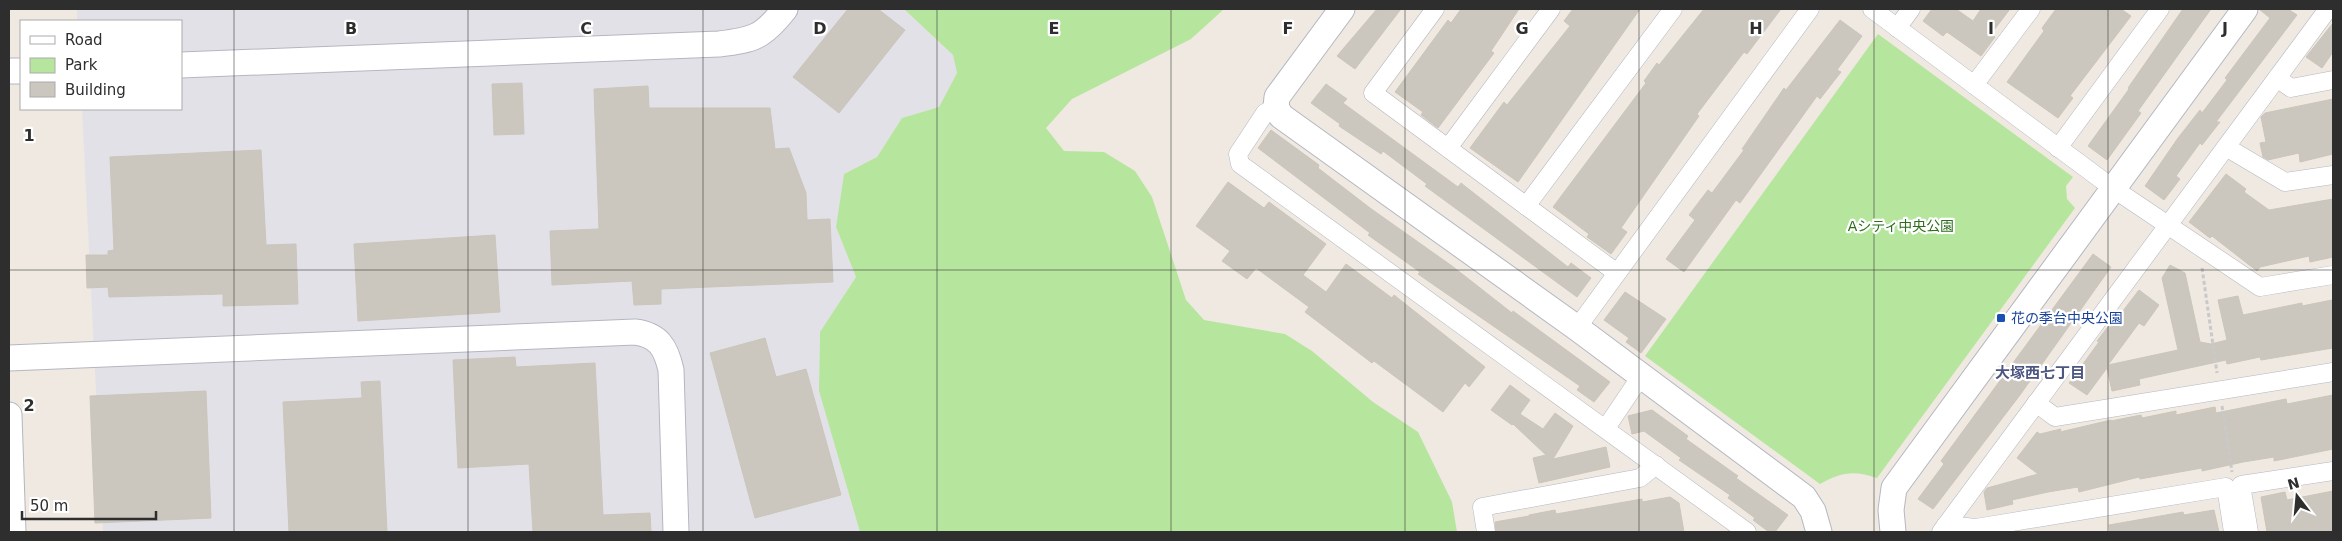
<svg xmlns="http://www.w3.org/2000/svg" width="2342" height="541" viewBox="0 0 2342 541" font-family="'DejaVu Sans','Noto Sans JP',sans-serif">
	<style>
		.industrial { fill: #e3e1e8 }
		.green { fill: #b6e59e }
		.building { fill: #cbc7bf; stroke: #cbc5ba }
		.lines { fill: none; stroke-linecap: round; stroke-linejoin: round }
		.street-casing { stroke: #b4b7c1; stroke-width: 19 }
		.secondary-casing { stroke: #b4b7c1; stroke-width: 27 }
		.path { stroke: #c9c9c9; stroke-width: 3; stroke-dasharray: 4 2.5; stroke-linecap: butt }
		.street { stroke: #fff; stroke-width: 18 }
		.secondary { stroke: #fff; stroke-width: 25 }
		.grid { fill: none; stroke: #2e2e2e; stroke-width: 1; stroke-opacity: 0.55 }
		.transit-dot { fill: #1a4fb4; stroke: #fff; stroke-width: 2 }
		.labels { text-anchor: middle; stroke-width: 4.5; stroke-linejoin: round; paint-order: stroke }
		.park-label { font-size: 14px; fill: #2c6e1b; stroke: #fff }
		.transit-label { font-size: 14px; fill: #164399; stroke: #fff; text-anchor: start }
		.neighbourhood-label { font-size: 15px; font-weight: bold; fill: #4d5680; stroke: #fff }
		.grid-label { font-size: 16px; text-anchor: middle; font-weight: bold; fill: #2e2e2e; stroke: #fff; stroke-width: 4.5; stroke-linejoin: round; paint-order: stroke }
	</style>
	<rect width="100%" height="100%" fill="#efe9e1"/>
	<polygon class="industrial" points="77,9 904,9 953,55 957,73 939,107 902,118 877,157 844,174 836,227 856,277 820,332 819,391 860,532 103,532 82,109 181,109 181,21 77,21"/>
	<g class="green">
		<polygon points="904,9 1224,9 1191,39 1072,99 1046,128 1064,151 1104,152 1135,171 1152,197 1186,300 1204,320 1285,334 1312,351 1373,402 1418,432 1452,502 1457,532 860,532 819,391 820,332 856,277 836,227 844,174 877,157 902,118 939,107 957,73 953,55"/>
		<path d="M1878 34 2073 177 2066 186 2067 199 2075 208 1877 478C1854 470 1841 472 1820 484L1645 356Z"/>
	</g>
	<g class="building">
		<polygon points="848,9 878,9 905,30 839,113 793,77"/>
		<polygon points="1377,9 1401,9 1355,69 1337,56"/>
		<polygon points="1461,9 1519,9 1491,51 1494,53 1438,128 1421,115 1423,112 1395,92 1448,20 1451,23"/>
		<polygon points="1573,9 1640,9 1518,182 1470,148 1504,102 1507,105 1570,26 1564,21"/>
		<polygon points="1704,9 1781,9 1747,54 1744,52 1697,114 1699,116 1621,228 1627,232 1611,254 1587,237 1589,234 1553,207 1646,83 1644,81 1657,63 1659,65"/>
		<polygon points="1932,9 1956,9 1973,21 1981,9 2010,9 1991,34 1995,37 1981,56 1947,32 1943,36 1923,21"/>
		<polygon points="2056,9 2121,9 2131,16 2070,96 2073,98 2058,118 2007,82 2044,31 2042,28"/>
		<polygon points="2183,9 2211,9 2138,111 2141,113 2107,160 2088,146 2129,89 2128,88"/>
		<polygon points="2259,9 2288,9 2297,15 2216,122 2220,122 2202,145 2200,143 2176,176 2180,179 2164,200 2145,186 2178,138 2200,110 2202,113 2227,80 2225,78 2270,18"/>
		<polygon points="1840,20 1862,36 1837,70 1841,72 1820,99 1817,96 1740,203 1736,200 1684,272 1666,259 1695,220 1689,215 1708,190 1712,193 1744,150 1742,149 1784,88 1786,90"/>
		<polygon points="2333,23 2333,52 2322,68 2306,57"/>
		<polygon points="522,83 524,134 494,135 492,84"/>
		<polygon points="1326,84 1347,99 1343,103 1369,122 1458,187 1461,183 1568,267 1571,263 1591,278 1577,297 1425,186 1427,184 1383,151 1381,154 1339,126 1340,124 1311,103"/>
		<polygon points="648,86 649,108 770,108 775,149 789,148 806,193 807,220 830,219 833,282 661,289 661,304 634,305 632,281 552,285 550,231 599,229 594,89"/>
		<polygon points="2333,99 2333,154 2300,162 2299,153 2268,160 2263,157 2260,143 2266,142 2261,117 2265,113"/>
		<polygon points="1271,130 1319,165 1318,168 1370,208 1452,266 1512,313 1513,311 1610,382 1594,402 1577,390 1580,386 1418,274 1420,272 1368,235 1370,233 1258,148"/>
		<polygon points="261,150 266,245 296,244 298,304 223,306 223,294 109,297 108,287 87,288 86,255 108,255 108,251 114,250 110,157"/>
		<polygon points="2226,174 2246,189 2244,192 2269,210 2333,199 2333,257 2310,262 2309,256 2260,267 2257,271 2212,236 2210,238 2189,222"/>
		<polygon points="1228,182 1264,208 1269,202 1326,244 1303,275 1326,292 1346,264 1392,298 1394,295 1485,367 1469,387 1465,383 1443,412 1374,361 1372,363 1305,312 1309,307 1256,268 1247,279 1222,261 1230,251 1196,226"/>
		<polygon points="495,235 500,312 358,321 354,244"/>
		<polygon points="2093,254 2111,267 2020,395 1933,509 1918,499 1944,464 1941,461"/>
		<polygon points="2170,265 2185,273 2200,342 2211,344 2227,340 2218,300 2238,296 2243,315 2302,303 2302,306 2332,300 2333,348 2261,360 2260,357 2227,364 2226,360 2139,379 2140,385 2112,391 2107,368 2087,395 2069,383 2099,342 2097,341 2111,323 2113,324 2139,290 2159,305 2144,326 2139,323 2108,365 2178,350 2162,278"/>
		<polygon points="1625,292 1666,319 1641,353 1626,342 1629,338 1604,320"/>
		<polygon points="765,338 776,377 806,369 841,495 755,518 710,353"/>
		<polygon points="515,357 516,367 595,363 603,515 650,513 651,532 533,532 529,464 458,468 453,360"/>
		<polygon points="380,381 387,532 289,532 283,402 362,398 361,382"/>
		<polygon points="1510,385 1530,400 1520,414 1543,429 1555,413 1573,426 1553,459 1606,447 1610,467 1539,483 1533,458 1546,455 1513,424 1512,425 1491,410"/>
		<polygon points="206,391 211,518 95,523 90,396"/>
		<polygon points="2333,395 2333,449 2274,461 2274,457 2243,462 2202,471 2202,468 2140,479 2139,477 2079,492 2078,487 2048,492 2012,500 2013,504 1987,510 1984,492 1987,488 2038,474 2017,458 2037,432 2040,434 2061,429 2060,432 2111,420 2111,421 2141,415 2142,418 2176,411 2176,415 2215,407 2216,413 2286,399 2287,404"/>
		<polygon points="1652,410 1688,436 1686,439 1738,476 1736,478 1788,515 1775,532 1769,532 1753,520 1755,518 1728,498 1730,495 1679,460 1681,458 1644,431 1632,434 1628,416"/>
		<polygon points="2333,491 2333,532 2267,532 2261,497 2285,492 2287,500"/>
		<polygon points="1670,497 1679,503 1684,532 1496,532 1495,522 1529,516 1529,515 1555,510 1556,514 1642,499 1642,502"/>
		<polygon points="2214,510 2219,532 2110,532 2109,525 2183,512 2184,515"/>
	</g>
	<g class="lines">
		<defs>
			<g id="street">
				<polyline points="1435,9 1373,93 1617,273"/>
				<polyline points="1872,9 2114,189 2260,287 2333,275"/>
				<polyline points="1897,28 1911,9"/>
				<polyline points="2277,78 2291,88 2333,80"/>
				<polyline points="1974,85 2031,9"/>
				<polyline points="1276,107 1265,113 1238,154 1240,164 1747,532"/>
				<polyline points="2226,147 2285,182 2333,175"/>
				<polyline points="1448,148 1551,9"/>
				<polyline points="2058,148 2160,9"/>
				<polyline points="1526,206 1673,9"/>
				<polyline points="1577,328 1810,9"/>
				<polyline points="2036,403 2055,417 2333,372"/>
				<polyline points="1606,428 1641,376"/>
				<polyline points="1946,525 1976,528 2226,487 2233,532"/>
				<polyline points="1486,532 1482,507 1640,478 1656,465"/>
				<polyline points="1941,532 2328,9"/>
				<polyline points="2249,532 2241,485 2333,471"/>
			</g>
			<g id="secondary">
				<polyline points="1342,9 1277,97 1276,107 1281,116 1577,328 1804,497 1813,511 1819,532"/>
				<path d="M181 65 719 44C754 40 763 37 785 9"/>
				<polyline points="9,71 21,71"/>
				<path d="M9 358 635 332C659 335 666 348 671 370L676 532"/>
				<polyline points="9,415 13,532"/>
				<polyline points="1893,532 1891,510 1894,488 2245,9"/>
			</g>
		</defs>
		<use href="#street" class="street-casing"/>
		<use href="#secondary" class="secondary-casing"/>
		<g class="path">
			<polyline points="2202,268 2217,373"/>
			<polyline points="2222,406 2232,472"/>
		</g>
		<use href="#street" class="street"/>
		<use href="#secondary" class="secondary"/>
	</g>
	<path class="grid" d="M234 9V532M468 9V532M703 9V532M937 9V532M1171 9V532M1405 9V532M1639 9V532M1874 9V532M2108 9V532M9 270H2333"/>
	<rect class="transit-dot" x="1996" y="313" width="10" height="10" rx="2.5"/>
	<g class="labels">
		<g class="park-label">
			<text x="1901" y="231">Aシティ中央公園</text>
		</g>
		<g class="transit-label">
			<text x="2011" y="323">花の季台中央公園</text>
		</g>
		<g class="neighbourhood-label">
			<text x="2040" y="378">大塚西七丁目</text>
		</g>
	</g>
	<g class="grid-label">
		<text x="351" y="34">B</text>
		<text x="586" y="34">C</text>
		<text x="820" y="34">D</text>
		<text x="1054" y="34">E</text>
		<text x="1288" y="34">F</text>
		<text x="1522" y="34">G</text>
		<text x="1756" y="34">H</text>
		<text x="1991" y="34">I</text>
		<text x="2225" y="34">J</text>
		<text x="29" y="141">1</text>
		<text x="29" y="411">2</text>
	</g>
	<rect width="2342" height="541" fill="none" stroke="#2e2e2e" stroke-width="20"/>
	<rect x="20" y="20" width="162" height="90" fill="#ffffff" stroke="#ababab"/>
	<rect x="30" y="36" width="25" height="8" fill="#ffffff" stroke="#ababab"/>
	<text x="65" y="45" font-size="15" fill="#2e2e2e">Road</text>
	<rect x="30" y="58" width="25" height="15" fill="#b6e59e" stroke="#ababab"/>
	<text x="65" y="70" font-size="15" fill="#2e2e2e">Park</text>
	<rect x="30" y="82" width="25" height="15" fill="#cbc7bf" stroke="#ababab"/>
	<text x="65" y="95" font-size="15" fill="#2e2e2e">Building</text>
	<g transform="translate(2297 496) rotate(344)" stroke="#ffffff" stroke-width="4" paint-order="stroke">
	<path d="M0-4L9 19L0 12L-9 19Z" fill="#2e2e2e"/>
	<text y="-8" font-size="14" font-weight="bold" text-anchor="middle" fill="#2e2e2e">N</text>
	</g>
	<path d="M22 511v8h134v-8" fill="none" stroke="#2e2e2e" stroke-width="2.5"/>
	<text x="30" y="511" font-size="15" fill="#2e2e2e" stroke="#ffffff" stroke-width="4" paint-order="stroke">50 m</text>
</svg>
